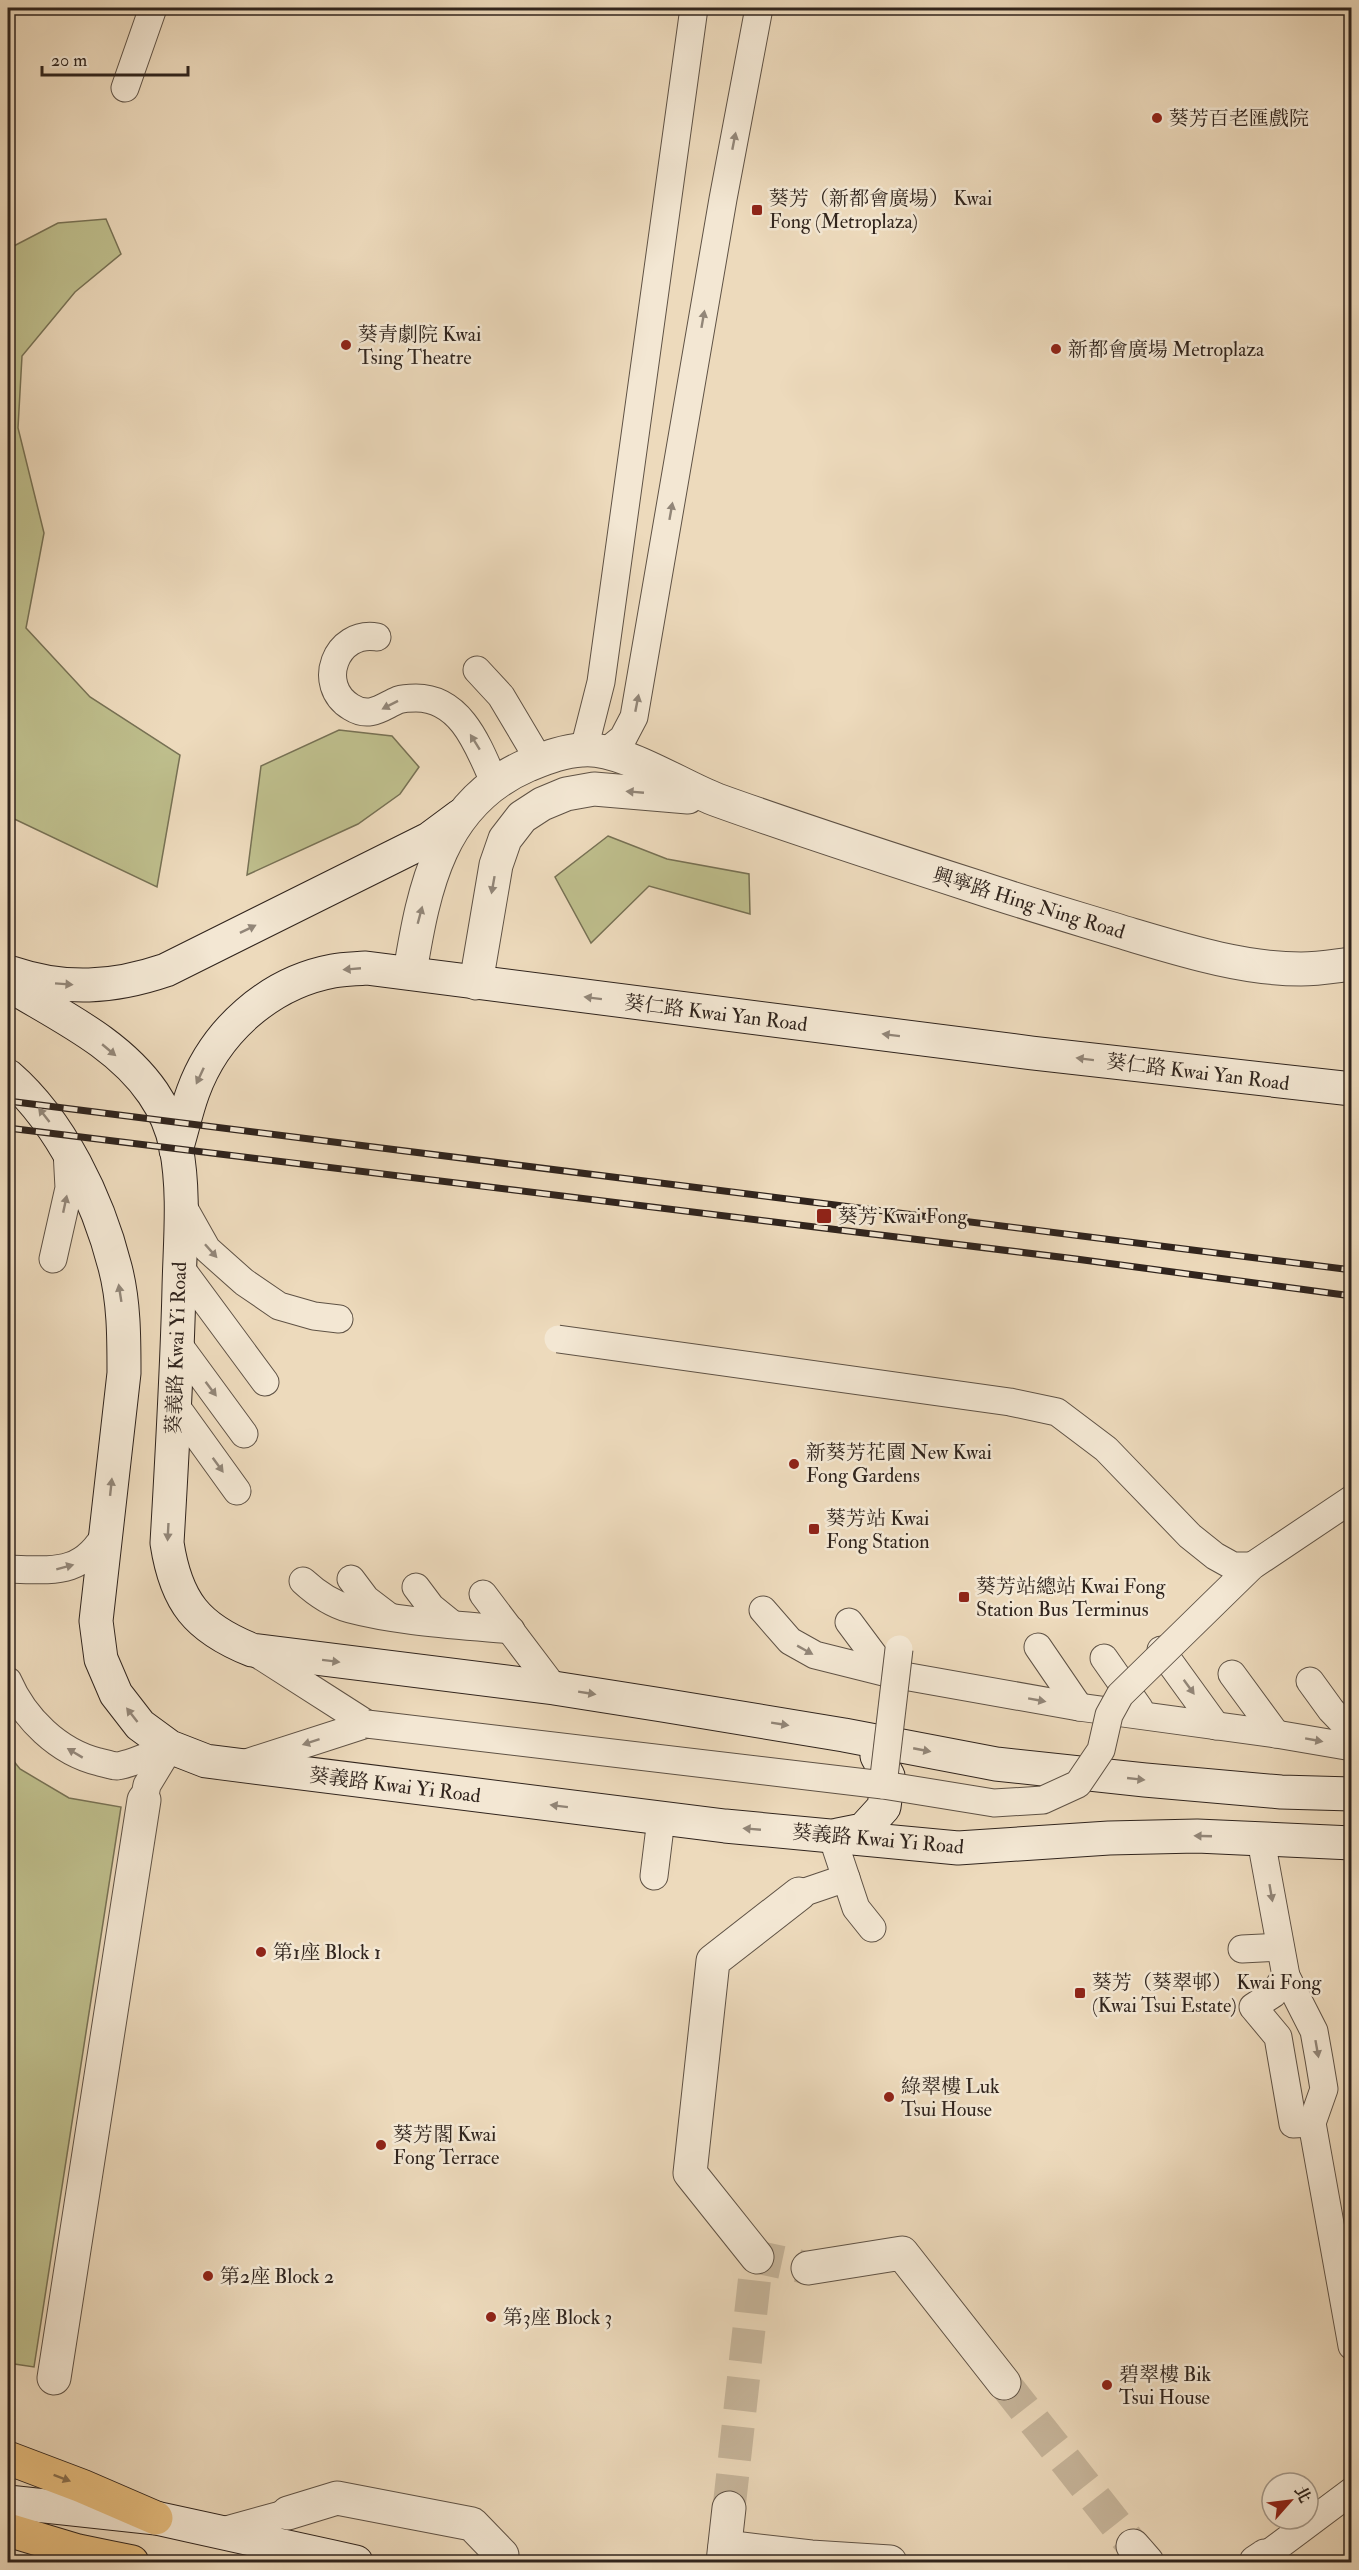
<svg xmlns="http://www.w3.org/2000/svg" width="1359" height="2570" viewBox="0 0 1359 2570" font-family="'IM FELL Double Pica','Noto Serif TC',serif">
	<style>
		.green { fill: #bebe8c; stroke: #777154; stroke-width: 1.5 }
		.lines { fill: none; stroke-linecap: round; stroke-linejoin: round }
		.street-tunnel { stroke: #c7b69c; stroke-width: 33; stroke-dasharray: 33 16; stroke-linecap: butt }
		.lane-casing { stroke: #5f5245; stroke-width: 29 }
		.street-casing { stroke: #5f5245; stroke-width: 35 }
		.secondary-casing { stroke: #30241d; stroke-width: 35 }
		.primary-casing { stroke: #30241d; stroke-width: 35 }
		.highway-casing { stroke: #30241d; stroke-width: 35 }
		.lane { stroke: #f3e7d3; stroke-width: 27 }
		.street { stroke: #f3e7d3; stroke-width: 33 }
		.secondary { stroke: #f3e7d3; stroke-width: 33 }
		.primary { stroke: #e6bd7e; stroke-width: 33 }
		.highway { stroke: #e6bd7e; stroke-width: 33 }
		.rail-casing { stroke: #30241d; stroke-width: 7 }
		.rail { stroke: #f3e7d3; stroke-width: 4.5; stroke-dasharray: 14; stroke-linecap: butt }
		.lane-bridge-casing { stroke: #5f5245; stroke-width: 29; stroke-linecap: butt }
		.lane-bridge { stroke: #f3e7d3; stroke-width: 27 }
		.oneway { fill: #928678 }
		.oneway2 { fill: #8b704e }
		.poi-dot { fill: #8f2418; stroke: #f3e7d3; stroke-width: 2 }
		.labels { text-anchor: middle; stroke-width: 5; stroke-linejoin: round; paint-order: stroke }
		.poi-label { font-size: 20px; fill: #30241d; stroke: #f3e7d3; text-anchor: start }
		.street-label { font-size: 20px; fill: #30241d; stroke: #f3e7d3 }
	</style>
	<rect width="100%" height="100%" fill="#eddabc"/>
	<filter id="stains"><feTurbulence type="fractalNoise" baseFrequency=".00333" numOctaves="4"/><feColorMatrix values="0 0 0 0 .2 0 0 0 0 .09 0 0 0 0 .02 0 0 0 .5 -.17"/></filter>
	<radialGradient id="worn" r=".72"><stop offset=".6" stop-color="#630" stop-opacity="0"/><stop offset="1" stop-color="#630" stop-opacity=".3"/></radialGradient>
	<g class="green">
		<polygon points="106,219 121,254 75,292 22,356 18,428 44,533 26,628 90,697 180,755 157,887 8,816 8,249 58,223"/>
		<polygon points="339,730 392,736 419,767 400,794 358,824 247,875 261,766"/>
		<polygon points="608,836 667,859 749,874 750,914 649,886 591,943 555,877"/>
		<polygon points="8,1754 20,1769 69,1798 121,1807 34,2367 8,2363"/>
	</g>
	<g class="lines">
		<g class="street-tunnel">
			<polyline points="1004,2383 1133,2546"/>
			<polyline points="729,2508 757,2257 808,2268"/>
		</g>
		<defs>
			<g id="lane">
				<polyline points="125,88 153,8"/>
				<path d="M377 637C336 630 315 685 351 707 370 719 382 707 398 700 404 698 410 698 416 698 462 698 479 748 495 784"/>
				<polyline points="477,670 501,696 539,760"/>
				<polyline points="584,749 601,682 694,8"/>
				<polyline points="607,751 623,738 634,717 723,199 759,8"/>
				<polyline points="180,1201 207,1249 244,1282 279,1306 314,1316 339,1319"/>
				<polyline points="53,1259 69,1188 67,1151"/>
				<polyline points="180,1267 265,1382"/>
				<polyline points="178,1344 244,1434"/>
				<polyline points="175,1405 237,1491"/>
				<path d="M8 1569C53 1570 83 1576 107 1531"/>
				<polyline points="351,1579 366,1599 387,1615"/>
				<path d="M303 1581C316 1593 332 1604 350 1609 399 1622 460 1625 511 1630"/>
				<polyline points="416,1587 431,1607 452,1624"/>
				<polyline points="483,1594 554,1688"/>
				<polyline points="763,1610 790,1641 815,1655 887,1673 1079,1707 1276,1734 1352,1747"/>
				<polyline points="849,1622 887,1673"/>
				<polyline points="1038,1647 1079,1707"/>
				<polyline points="1161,1650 1216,1726"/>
				<polyline points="253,1651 367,1724"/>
				<polyline points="1104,1658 1139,1708"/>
				<polyline points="1232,1674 1276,1734"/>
				<path d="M8 1681C24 1718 58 1752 99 1762 104 1763 112 1766 117 1766 132 1764 155 1753 170 1747"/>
				<polyline points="1310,1681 1331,1710 1352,1732"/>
				<polyline points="243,1764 367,1724"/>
				<polyline points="144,1800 147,1785 170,1747"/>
				<polyline points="832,1836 856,1908 872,1928"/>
				<polyline points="1261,1840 1286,1976 1273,1994 1253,2007 1278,2037 1293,2124 1312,2123"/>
				<polyline points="654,1876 661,1819"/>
				<polyline points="799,1894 846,1878"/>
				<polyline points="1242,1949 1280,1947"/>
				<polyline points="1286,1976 1314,2031 1319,2059 1324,2089 1312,2123 1352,2346"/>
				<polyline points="219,2532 288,2513"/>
				<polyline points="1265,2556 1352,2491"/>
			</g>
			<g id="street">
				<path d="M410 972C424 887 440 803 528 765 546 758 563 751 582 750 620 746 680 786 717 800 803 831 890 859 977 887 1028 904 1080 919 1132 935 1186 951 1244 969 1301 969 1318 969 1335 966 1352 964"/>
				<polyline points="476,983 496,865 505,839 522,817 542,804 566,794 594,789 688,797"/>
				<polyline points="757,2257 690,2173 713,1961 799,1894"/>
				<polyline points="808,2268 902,2253 1004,2383"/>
				<polyline points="54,2378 144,1800"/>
				<polyline points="288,2513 337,2498 472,2524 502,2555"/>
				<polyline points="1133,2546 1147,2562"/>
				<polyline points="725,2547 811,2557 890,2562"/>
				<polyline points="723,2562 729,2508"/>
				<polyline points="1256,2562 1265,2556"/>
			</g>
			<g id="secondary">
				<path d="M12 973C65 991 113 988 166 970L429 839 460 816"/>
				<path d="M8 984C58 1015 118 1042 153 1093 164 1109 172 1127 176 1147 185 1192 180 1242 179 1288 177 1373 172 1458 167 1543 176 1602 197 1628 252 1650L554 1688 662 1705 844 1735 996 1764 1145 1780 1281 1792 1352 1794"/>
				<path d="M8 1076C61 1122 98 1200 115 1267 124 1301 124 1337 124 1373L96 1621 101 1659 116 1694 140 1725 170 1747 206 1761 725 1826 958 1848 1109 1838 1197 1836 1352 1843"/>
				<path d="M176 1150C182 1131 186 1111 193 1092 215 1031 269 983 333 971 344 969 355 969 366 968L1032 1053 1352 1089"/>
				<polyline points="838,1835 863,1830 884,1807 888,1776 877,1756"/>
				<polyline points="8,2502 156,2518 356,2562"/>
			</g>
			<polyline id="primary" points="8,2530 78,2551 132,2562"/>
			<polyline id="highway" points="8,2458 82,2486 156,2518"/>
		</defs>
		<use href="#lane" class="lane-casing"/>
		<use href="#street" class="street-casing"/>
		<use href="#secondary" class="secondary-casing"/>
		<use href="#primary" class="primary-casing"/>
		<use href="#highway" class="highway-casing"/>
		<use href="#lane" class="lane"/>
		<use href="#street" class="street"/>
		<use href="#secondary" class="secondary"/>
		<use href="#primary" class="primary"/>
		<use href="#highway" class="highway"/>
		<defs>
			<g id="rail">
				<polyline points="8,1101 1352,1270"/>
				<polyline points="8,1128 1076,1259 1352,1296"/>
			</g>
		</defs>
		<use href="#rail" class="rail-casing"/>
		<use href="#rail" class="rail"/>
		<defs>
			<g id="lane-bridge">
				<polyline points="558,1339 1010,1402 1057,1412 1106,1449 1190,1536 1215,1556 1233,1566 1252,1566"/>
				<polyline points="367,1724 883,1785 994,1803 1043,1800 1078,1784 1101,1750 1109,1715 1120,1695 1252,1566 1352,1499"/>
				<polyline points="883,1785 899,1649"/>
			</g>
		</defs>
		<use href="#lane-bridge" class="lane-bridge-casing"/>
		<use href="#lane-bridge" class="lane-bridge"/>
	</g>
	<defs><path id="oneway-solid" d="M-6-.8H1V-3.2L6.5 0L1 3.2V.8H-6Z" transform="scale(1.5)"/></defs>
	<g class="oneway">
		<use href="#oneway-solid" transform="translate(734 141) rotate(-79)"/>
		<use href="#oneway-solid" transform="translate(703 319) rotate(-80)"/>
		<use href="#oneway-solid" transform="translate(671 511) rotate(-80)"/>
		<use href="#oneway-solid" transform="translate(637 703) rotate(-79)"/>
		<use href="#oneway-solid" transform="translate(390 705) rotate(153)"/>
		<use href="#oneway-solid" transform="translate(475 742) rotate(-122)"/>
		<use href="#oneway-solid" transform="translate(635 792) rotate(-175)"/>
		<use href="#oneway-solid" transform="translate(493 885) rotate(100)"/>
		<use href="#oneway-solid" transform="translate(420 915) rotate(-75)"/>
		<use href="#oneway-solid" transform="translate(248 929) rotate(-26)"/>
		<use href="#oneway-solid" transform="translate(352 969) rotate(175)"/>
		<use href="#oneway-solid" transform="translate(64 984) rotate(4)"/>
		<use href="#oneway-solid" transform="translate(593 998) rotate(-173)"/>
		<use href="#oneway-solid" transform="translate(891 1035) rotate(-173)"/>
		<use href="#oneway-solid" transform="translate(109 1050) rotate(40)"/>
		<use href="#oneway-solid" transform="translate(1085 1059) rotate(-173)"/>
		<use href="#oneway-solid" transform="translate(200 1076) rotate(115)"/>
		<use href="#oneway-solid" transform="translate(44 1115) rotate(-128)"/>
		<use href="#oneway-solid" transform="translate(65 1204) rotate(-78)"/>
		<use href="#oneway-solid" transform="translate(211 1251) rotate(48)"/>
		<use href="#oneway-solid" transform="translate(120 1293) rotate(-99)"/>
		<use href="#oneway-solid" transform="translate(211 1389) rotate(53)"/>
		<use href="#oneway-solid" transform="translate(218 1465) rotate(54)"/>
		<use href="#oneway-solid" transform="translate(111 1487) rotate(-84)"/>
		<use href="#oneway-solid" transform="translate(168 1532) rotate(93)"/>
		<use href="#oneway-solid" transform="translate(65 1567) rotate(-15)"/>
		<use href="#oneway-solid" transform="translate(805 1650) rotate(29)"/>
		<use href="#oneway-solid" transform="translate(331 1661) rotate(7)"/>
		<use href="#oneway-solid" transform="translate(1189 1687) rotate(54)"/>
		<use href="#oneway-solid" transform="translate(587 1693) rotate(9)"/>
		<use href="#oneway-solid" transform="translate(1037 1700) rotate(10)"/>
		<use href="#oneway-solid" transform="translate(132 1715) rotate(-128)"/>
		<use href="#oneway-solid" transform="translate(780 1724) rotate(9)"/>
		<use href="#oneway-solid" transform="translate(1314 1740) rotate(10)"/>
		<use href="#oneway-solid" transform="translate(311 1742) rotate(162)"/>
		<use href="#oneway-solid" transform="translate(922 1750) rotate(11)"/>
		<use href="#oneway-solid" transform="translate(75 1753) rotate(-149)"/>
		<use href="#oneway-solid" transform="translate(1136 1779) rotate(6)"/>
		<use href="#oneway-solid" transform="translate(559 1806) rotate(-173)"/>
		<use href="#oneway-solid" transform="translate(752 1829) rotate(-175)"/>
		<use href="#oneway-solid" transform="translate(1203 1836) rotate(-178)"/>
		<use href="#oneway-solid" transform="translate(1271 1893) rotate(80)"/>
		<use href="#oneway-solid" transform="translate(1317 2049) rotate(80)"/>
	</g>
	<use class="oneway2" href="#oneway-solid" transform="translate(62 2478) rotate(21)"/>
	<g class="poi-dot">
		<circle cx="1157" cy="118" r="6"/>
		<rect x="751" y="204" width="12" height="12" rx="3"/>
		<circle cx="346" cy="345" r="6"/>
		<circle cx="1056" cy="349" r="6"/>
		<rect x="816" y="1208" width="16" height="16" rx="3"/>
		<circle cx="794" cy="1464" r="6"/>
		<rect x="808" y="1523" width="12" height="12" rx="3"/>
		<rect x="958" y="1591" width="12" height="12" rx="3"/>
		<circle cx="261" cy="1952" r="6"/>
		<rect x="1074" y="1987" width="12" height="12" rx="3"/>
		<circle cx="889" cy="2097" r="6"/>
		<circle cx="381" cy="2145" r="6"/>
		<circle cx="208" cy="2276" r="6"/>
		<circle cx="491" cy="2317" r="6"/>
		<circle cx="1107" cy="2385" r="6"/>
	</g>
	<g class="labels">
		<g class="poi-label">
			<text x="1169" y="125">葵芳百老匯戲院</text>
			<text x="769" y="205">葵芳（新都會廣場） Kwai<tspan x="769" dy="23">Fong (Metroplaza)</tspan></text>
			<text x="358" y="341">葵青劇院 Kwai<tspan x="358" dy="23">Tsing Theatre</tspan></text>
			<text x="1068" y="356">新都會廣場 Metroplaza</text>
			<text x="838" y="1223">葵芳 Kwai Fong</text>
			<text x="806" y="1459">新葵芳花園 New Kwai<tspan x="806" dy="23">Fong Gardens</tspan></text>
			<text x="826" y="1525">葵芳站 Kwai<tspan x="826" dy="23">Fong Station</tspan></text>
			<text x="976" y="1593">葵芳站總站 Kwai Fong<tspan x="976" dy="23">Station Bus Terminus</tspan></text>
			<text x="273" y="1959">第1座 Block 1</text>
			<text x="1092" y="1989">葵芳（葵翠邨） Kwai Fong<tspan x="1092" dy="23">(Kwai Tsui Estate)</tspan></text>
			<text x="901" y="2093">綠翠樓 Luk<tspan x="901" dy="23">Tsui House</tspan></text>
			<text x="393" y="2141">葵芳閣 Kwai<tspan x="393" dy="23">Fong Terrace</tspan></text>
			<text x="220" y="2283">第2座 Block 2</text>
			<text x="503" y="2324">第3座 Block 3</text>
			<text x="1119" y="2381">碧翠樓 Bik<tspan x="1119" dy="23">Tsui House</tspan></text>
		</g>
		<g class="street-label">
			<text transform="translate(1029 903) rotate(17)" y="7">興寧路 Hing Ning Road</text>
			<text transform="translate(716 1013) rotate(7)" y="7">葵仁路 Kwai Yan Road</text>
			<text transform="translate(1198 1072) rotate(7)" y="7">葵仁路 Kwai Yan Road</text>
			<text transform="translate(176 1348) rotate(-88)" y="7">葵義路 Kwai Yi Road</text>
			<text transform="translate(395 1785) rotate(7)" y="7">葵義路 Kwai Yi Road</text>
			<text transform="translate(878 1839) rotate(5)" y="7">葵義路 Kwai Yi Road</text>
		</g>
	</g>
	<rect width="1359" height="2570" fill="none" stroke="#eddabc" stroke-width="30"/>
	<rect x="9" y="9" width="1341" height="2552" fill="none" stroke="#30241d" stroke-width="3"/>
	<rect x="15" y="15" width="1329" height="2540" fill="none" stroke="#30241d" stroke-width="1.5"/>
	<g transform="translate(1290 2501) rotate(62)"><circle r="28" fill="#f3e7d3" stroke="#a5998a" stroke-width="1.5"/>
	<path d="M0-4.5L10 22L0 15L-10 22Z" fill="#8f2418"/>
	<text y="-9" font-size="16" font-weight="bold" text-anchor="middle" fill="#30241d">北</text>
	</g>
	<path d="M42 66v9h146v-9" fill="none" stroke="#30241d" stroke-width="3"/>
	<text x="51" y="66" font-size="18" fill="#30241d" stroke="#f3e7d3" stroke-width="4.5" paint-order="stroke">20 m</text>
	<rect width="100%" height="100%" filter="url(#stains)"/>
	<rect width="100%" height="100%" fill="url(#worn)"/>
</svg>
